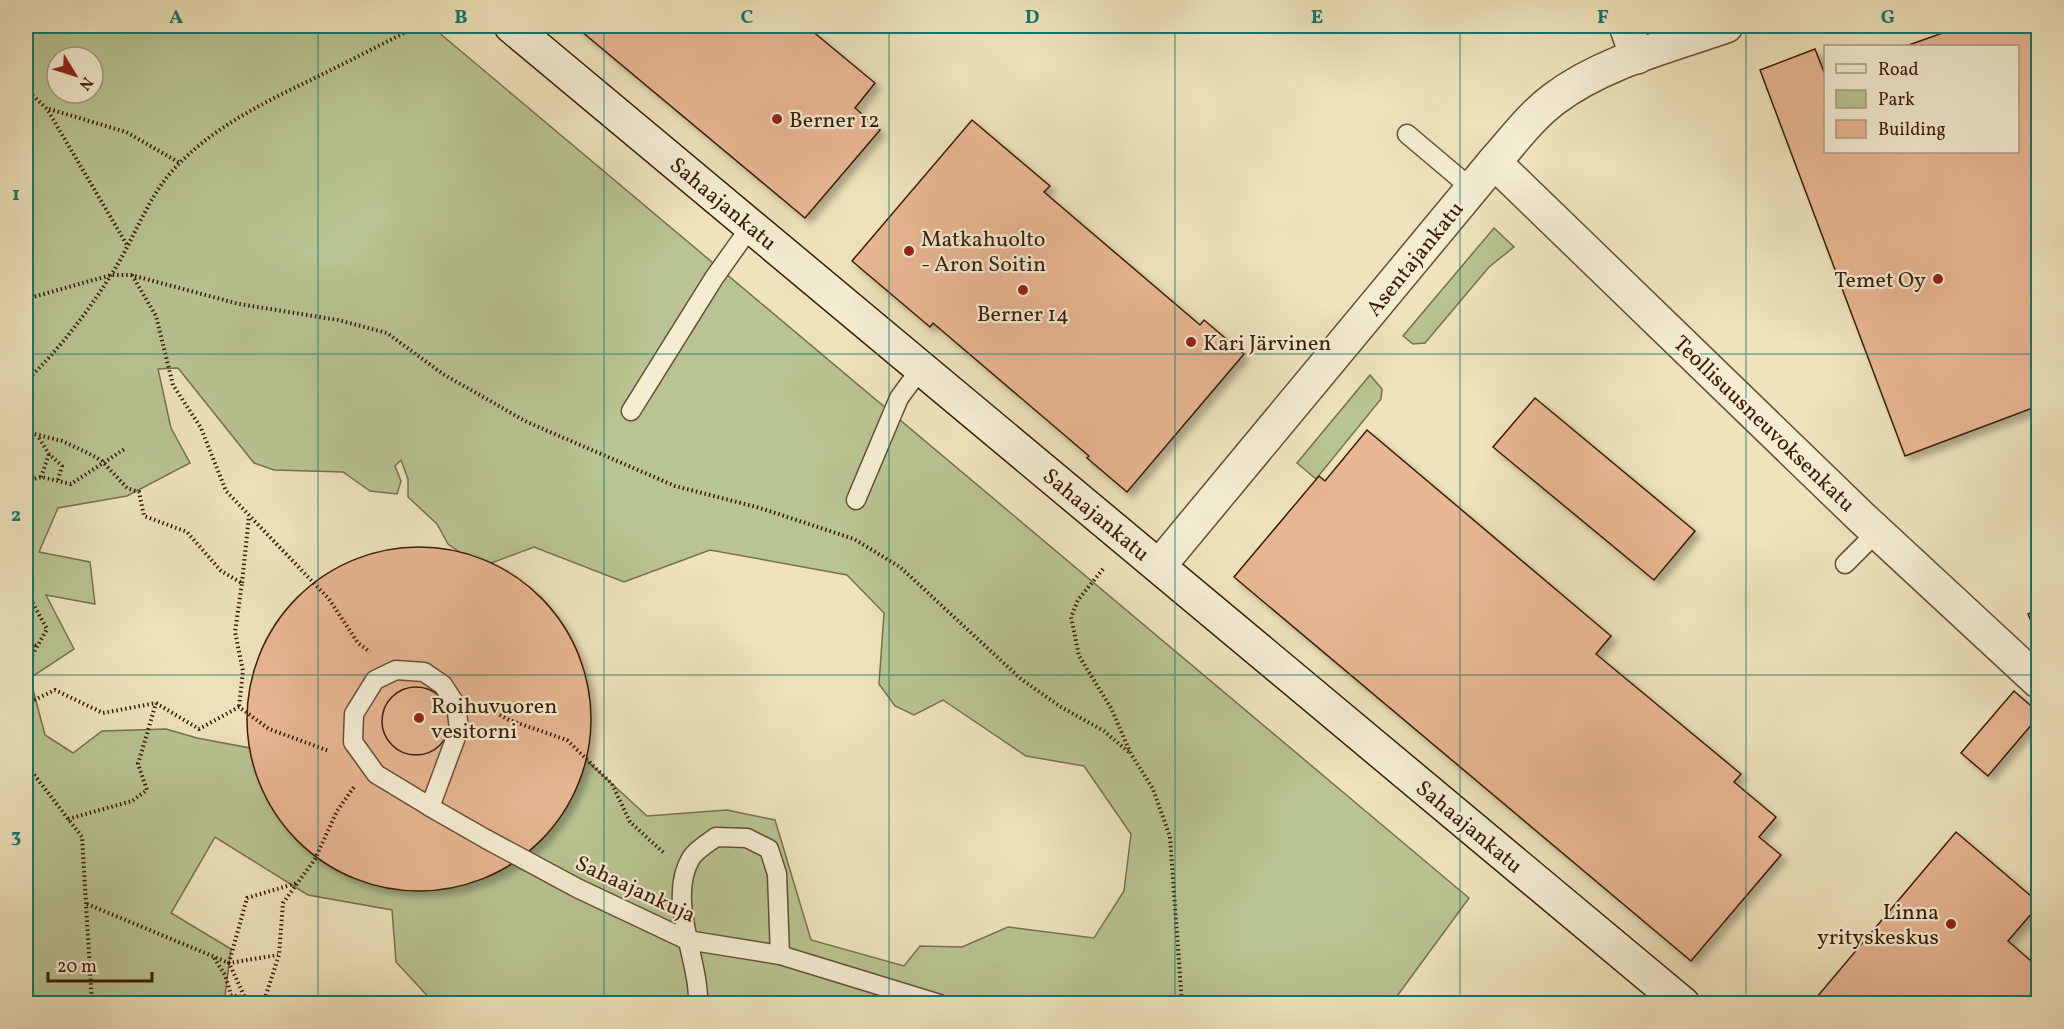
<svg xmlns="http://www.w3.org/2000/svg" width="2064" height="1029" viewBox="0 0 2064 1029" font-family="Vollkorn,serif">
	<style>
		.green { fill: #b8c491; stroke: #7a704c; stroke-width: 1.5; fill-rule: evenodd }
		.building { fill: #e7b692; stroke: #3c1b07; stroke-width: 1.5; filter: url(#shadow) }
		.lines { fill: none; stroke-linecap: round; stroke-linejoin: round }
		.lane-casing { stroke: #684d34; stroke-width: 21 }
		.street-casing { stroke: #684d34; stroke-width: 36 }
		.secondary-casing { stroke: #3c1b07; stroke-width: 36 }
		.path { stroke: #3c1b07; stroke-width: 4; stroke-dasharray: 1.5 3; stroke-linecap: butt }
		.lane { stroke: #f4edd3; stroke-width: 18 }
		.street { stroke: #f4edd3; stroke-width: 33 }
		.secondary { stroke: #f4edd3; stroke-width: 33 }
		.grid { fill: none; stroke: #0f766e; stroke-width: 1.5; stroke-opacity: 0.55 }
		.poi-dot { fill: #8f2418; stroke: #f4edd3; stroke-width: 2 }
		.labels { text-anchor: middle; stroke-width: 4.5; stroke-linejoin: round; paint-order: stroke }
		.poi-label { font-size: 22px; fill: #3c1b07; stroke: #f4edd3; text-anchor: start }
		.street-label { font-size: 22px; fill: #3c1b07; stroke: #f4edd3 }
		.neatline { fill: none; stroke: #0f766e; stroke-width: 2 }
		.grid-label { font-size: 20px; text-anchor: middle; font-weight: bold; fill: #0f766e }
	</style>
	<defs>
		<filter id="shadow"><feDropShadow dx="5.5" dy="5.5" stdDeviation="3" flood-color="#0004"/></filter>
	</defs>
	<rect width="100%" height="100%" fill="#eee3bb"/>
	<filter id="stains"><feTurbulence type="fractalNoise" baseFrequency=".00333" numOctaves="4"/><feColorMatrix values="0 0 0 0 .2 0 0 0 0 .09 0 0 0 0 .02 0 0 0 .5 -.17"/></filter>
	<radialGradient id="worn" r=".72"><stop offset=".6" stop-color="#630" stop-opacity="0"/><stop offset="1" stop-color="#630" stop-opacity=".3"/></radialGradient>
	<g class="green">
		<path d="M26 26H431L1469 898 1392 1003 435 1004 396 962 392 910 308 895 215 837 171 913 231 949 224 1003H26ZM57 57H93V93H57ZM178 368 254 463 274 470 343 472 370 491 397 494 401 481 395 466 401 460 408 479V497L437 524 448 544 481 567 534 547 624 582 710 550 847 575 884 613 879 684 895 706 914 715 943 700 1026 756 1084 766 1131 834 1124 891 1094 938 1008 927 962 947 920 946 904 966 811 940 775 820 727 810 647 816 584 758 518 685 466 641 404 619 337 700 303 758 197 738 166 729 102 731 73 753 45 735 30 678 74 649 46 595 95 604 90 562 39 552 58 508 127 496 190 463 171 428 158 369Z"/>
		<polygon points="1494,228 1514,247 1489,267 1425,343 1413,344 1403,336"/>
		<polygon points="1370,375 1382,389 1381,399 1316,479 1297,463"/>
	</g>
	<g class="building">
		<polygon points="575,26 806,26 875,83 855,108 880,130 805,218"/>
		<polygon points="1962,26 2038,26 2038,406 1905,456 1760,70 1815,49 1826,77 1826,152 2018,152 2018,46 1906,46"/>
		<polygon points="972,120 1050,186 1044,192 1200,325 1204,320 1244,354 1127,492 1087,458 1089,456 933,323 930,327 852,261"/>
		<polygon points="1535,398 1695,531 1654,580 1493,447"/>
		<polygon points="1367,430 1611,636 1596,654 1741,774 1734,782 1776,817 1759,837 1781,855 1691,961 1234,577 1319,476 1325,481"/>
		<circle cx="419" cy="719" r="172"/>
		<polygon points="2038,610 2038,638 2028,614"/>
		<circle cx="416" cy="721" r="34"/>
		<polygon points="2014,691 2038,712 2038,717 1988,776 1961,753"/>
		<polygon points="1956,832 2038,902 2038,906 2008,941 2038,967 2038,1004 1811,1004"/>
	</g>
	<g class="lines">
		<defs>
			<g id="lane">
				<polyline points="1407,134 1471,188"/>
				<polyline points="631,411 714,278 751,226"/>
				<polyline points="856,500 899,398 921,368"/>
				<polyline points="1845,564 1877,532"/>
				<polyline points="430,807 459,729 456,705 443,685 424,672 396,670 375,680 354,714 353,742 376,774 419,800 430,807 486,839 577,888 687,940 780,955 940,1004"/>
				<path d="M698 1004C700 961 666 900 691 858 696 850 708 843 716 837L747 838 769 849 777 874 780 955"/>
			</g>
			<g id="street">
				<polyline points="1626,26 1637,57"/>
				<polyline points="1494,162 1861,517 2038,681"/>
				<path d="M1159 566 1494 162C1513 141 1531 116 1554 99 1603 62 1669 46 1726 26"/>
			</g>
			<polyline id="secondary" points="511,26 1683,1004"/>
		</defs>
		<use href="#lane" class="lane-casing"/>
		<use href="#street" class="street-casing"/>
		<use href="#secondary" class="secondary-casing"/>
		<g class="path">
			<polyline points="26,89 47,109 127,245"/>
			<polyline points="49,109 126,132 180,163"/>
			<polyline points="132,275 156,316 173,385 201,428 226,491 329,599 358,643 370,652"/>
			<polyline points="26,299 111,275 131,275 239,304 338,320 387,333 443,374 527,422 675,486 760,508 854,539 900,567 1021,679 1061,707 1104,731 1131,754"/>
			<path d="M26 381C58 351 87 313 111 275 133 242 146 200 173 170 213 126 269 100 321 75 353 59 386 42 418 26"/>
			<polyline points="26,432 62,441 88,453 102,461 127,488 139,492 144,516 187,532 221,571 242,583 235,632 243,671 239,707"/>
			<polyline points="39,438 49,454 62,466 58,480"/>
			<polyline points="41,477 49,454"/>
			<polyline points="26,481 41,477 71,484 126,448"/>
			<polyline points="1103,569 1078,600 1071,617 1079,656 1111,708 1131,754 1153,789 1170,837 1182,1004"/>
			<polyline points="242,583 249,516"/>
			<polyline points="26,591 47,629 26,666"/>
			<polyline points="26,642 37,646"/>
			<polyline points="26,704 55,690 103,713 156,703 199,729 239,707 269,729 329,751"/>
			<polyline points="484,706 509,720 567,740 612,784 630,822 664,853"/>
			<polyline points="26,764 82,837 92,1004"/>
			<polyline points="68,819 132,801 147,790 138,764 156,703"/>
			<polyline points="87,904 229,963 278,955"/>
			<polyline points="214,958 225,975 231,995 243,997"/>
			<polyline points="248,1004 229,963 247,898 297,883"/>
			<polyline points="263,1004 279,955 283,903 315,859 337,811 354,787"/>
		</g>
		<use href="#lane" class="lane"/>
		<use href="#street" class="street"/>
		<use href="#secondary" class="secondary"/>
	</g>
	<path class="grid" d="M318 26V1004M604 26V1004M889 26V1004M1175 26V1004M1460 26V1004M1746 26V1004M26 354H2038M26 675H2038"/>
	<g class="poi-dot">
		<circle cx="777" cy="119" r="6"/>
		<circle cx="909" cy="251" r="6"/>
		<circle cx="1938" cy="279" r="6"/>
		<circle cx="1023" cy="290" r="6"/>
		<circle cx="1191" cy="342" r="6"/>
		<circle cx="419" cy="718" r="6"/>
		<circle cx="1951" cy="924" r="6"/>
	</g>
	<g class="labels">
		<g class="poi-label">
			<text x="789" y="127">Berner 12</text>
			<text x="921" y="246">Matkahuolto<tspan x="921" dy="25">- Aron Soitin</tspan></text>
			<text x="1926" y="287" text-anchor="end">Temet Oy</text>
			<text x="1023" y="321" text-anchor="middle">Berner 14</text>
			<text x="1203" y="350">Kari Järvinen</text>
			<text x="431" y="713">Roihuvuoren<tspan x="431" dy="25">vesitorni</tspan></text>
			<text x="1939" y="919" text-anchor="end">Linna<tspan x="1939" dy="25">yrityskeskus</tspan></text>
		</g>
		<g class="street-label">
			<text transform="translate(724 203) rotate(40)" y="8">Sahaajankatu</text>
			<text transform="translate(1414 258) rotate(-51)" y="8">Asentajankatu</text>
			<text transform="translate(1765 423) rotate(44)" y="8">Teollisuusneuvoksenkatu</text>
			<text transform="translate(1097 514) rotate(40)" y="8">Sahaajankatu</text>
			<text transform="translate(1470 826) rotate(40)" y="8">Sahaajankatu</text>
			<text transform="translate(636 888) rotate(25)" y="8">Sahaajankuja</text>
		</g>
	</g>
	<rect width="2064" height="1029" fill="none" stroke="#eee3bb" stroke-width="66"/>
	<rect x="1824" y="45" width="195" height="108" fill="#f4edd3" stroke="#aa9981" stroke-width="1.5"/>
	<rect x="1836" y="64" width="30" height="9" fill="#f4edd3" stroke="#aa9981" stroke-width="1.5"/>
	<text x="1878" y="75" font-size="18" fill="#3c1b07">Road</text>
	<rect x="1836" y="90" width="30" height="18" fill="#b8c491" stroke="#aa9981" stroke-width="1.5"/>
	<text x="1878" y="105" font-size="18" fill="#3c1b07">Park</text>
	<rect x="1836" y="120" width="30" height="18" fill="#e7b692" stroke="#aa9981" stroke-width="1.5"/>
	<text x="1878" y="135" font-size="18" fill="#3c1b07">Building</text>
	<g transform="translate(75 75) rotate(128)"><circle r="28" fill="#f4edd3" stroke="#aa9981" stroke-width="1.5"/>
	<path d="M0-4.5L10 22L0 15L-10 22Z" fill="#8f2418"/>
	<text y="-9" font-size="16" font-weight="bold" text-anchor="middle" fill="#3c1b07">N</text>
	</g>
	<path d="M48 972v9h104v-9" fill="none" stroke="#3c1b07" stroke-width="3"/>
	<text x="57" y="972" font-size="18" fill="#3c1b07" stroke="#f4edd3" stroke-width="4.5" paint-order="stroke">20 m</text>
	<rect x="33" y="33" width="1998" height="963" class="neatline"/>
	<g class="grid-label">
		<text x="176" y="23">A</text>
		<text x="461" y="23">B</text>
		<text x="747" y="23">C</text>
		<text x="1032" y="23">D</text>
		<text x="1317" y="23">E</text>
		<text x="1603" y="23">F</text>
		<text x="1888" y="23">G</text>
		<text x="16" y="200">1</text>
		<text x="16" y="521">2</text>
		<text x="16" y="842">3</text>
	</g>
	<rect width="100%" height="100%" filter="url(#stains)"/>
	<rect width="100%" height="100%" fill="url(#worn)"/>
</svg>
